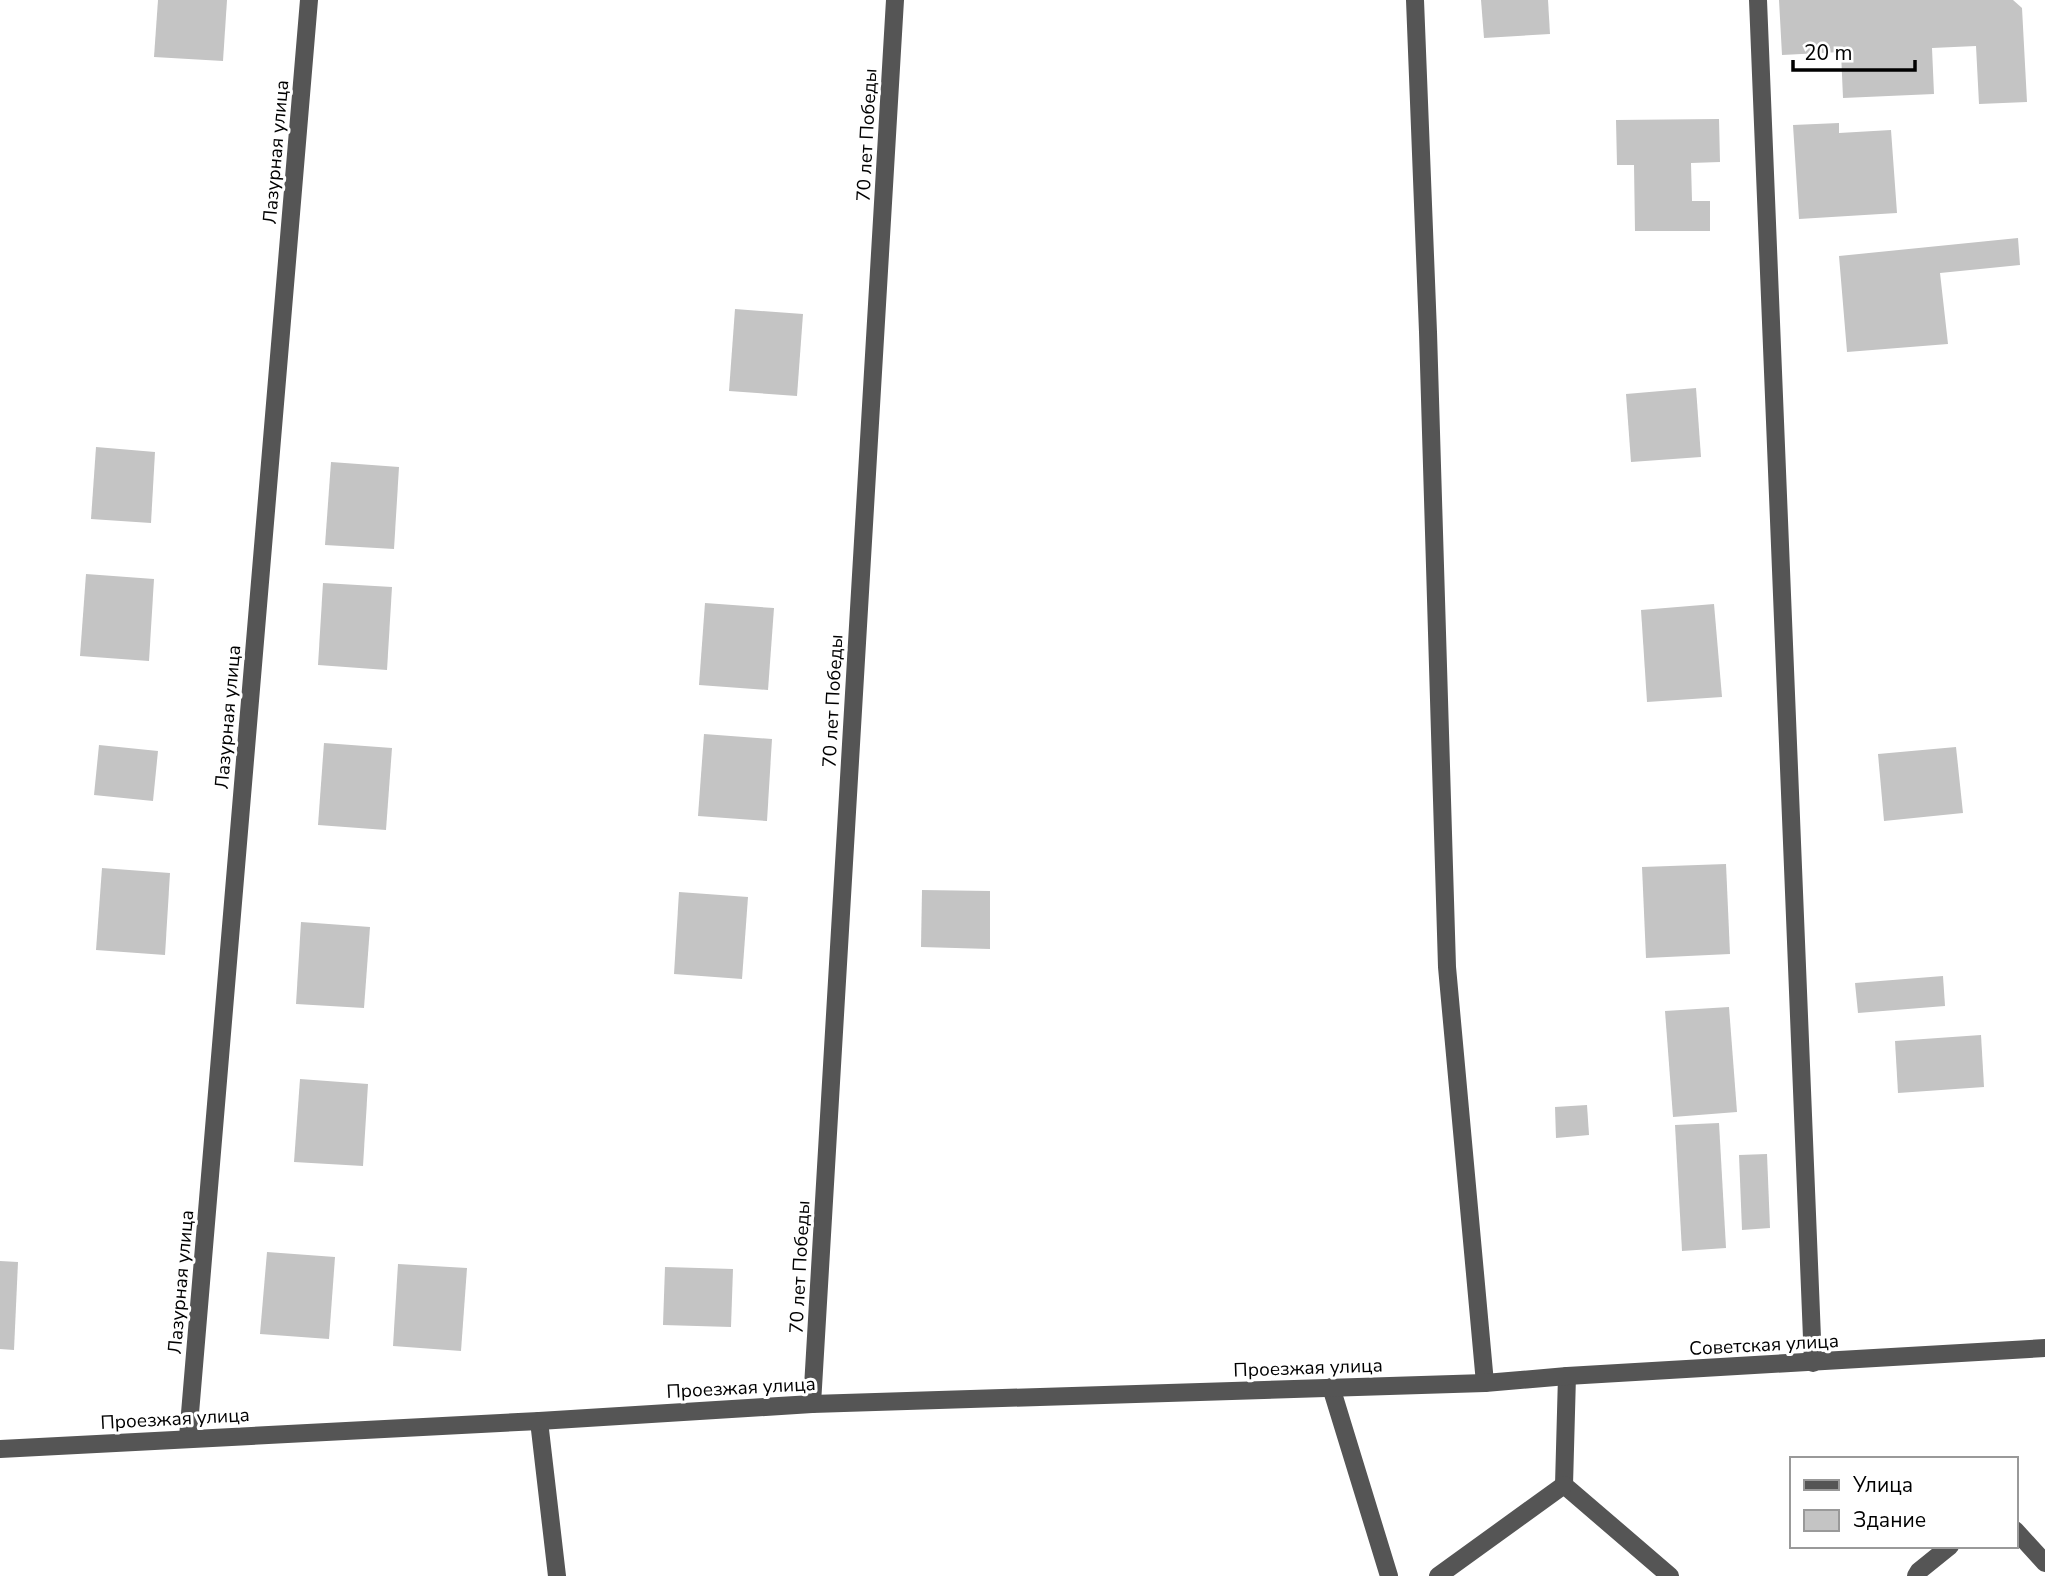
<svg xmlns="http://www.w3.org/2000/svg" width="2045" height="1576" viewBox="0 0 2045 1576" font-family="'Nunito Sans',sans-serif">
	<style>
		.building { fill: #c4c4c4 }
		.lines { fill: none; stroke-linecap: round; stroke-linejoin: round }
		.minor { stroke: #555; stroke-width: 18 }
		.labels { text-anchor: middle; stroke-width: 6; stroke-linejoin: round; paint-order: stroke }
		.street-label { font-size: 19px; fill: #000; stroke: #fff }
	</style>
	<rect width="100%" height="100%" fill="#fff"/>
	<g class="building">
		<polygon points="158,0 227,0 223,61 154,57"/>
		<polygon points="1481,0 1548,0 1550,34 1484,38"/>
		<polygon points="1779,0 2013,0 2022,8 2027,102 1979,104 1976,46 1932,48 1934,94 1843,98 1841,52 1782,55"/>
		<polygon points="1719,119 1720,162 1691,163 1692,201 1710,201 1710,231 1635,231 1634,165 1617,165 1616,120"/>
		<polygon points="1839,123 1839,133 1891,130 1897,213 1799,219 1793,125"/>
		<polygon points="2018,238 2020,265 1940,273 1948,344 1847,352 1839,256"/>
		<polygon points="735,309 803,314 797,396 729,391"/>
		<polygon points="1696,388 1701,457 1631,462 1626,394"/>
		<polygon points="96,447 155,452 151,523 91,519"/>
		<polygon points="331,462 399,467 394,549 325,545"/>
		<polygon points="86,574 154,579 149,661 80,656"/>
		<polygon points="323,583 392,587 387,670 318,665"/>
		<polygon points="705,603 774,608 768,690 699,685"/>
		<polygon points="1714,604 1722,697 1647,702 1641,610"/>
		<polygon points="704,734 772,739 767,821 698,816"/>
		<polygon points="324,743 392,748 386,830 318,825"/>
		<polygon points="99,745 158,751 153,801 94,795"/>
		<polygon points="1956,747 1963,813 1884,821 1878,754"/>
		<polygon points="1726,864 1730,954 1646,958 1642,867"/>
		<polygon points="102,868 170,873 165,955 96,950"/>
		<polygon points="922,890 990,891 990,949 921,947"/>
		<polygon points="679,892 748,897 742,979 674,974"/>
		<polygon points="301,922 370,927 364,1008 296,1004"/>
		<polygon points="1943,976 1945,1006 1858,1013 1855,983"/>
		<polygon points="1729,1007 1737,1112 1673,1117 1665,1011"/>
		<polygon points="1981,1035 1984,1087 1898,1093 1895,1041"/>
		<polygon points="300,1079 368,1084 363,1166 294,1162"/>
		<polygon points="1587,1105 1589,1135 1556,1138 1555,1107"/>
		<polygon points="1719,1123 1726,1248 1682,1251 1675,1125"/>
		<polygon points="1767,1154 1770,1228 1742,1230 1739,1155"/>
		<polygon points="267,1252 335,1257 329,1339 260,1334"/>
		<polygon points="0,1261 18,1262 14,1350 0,1349"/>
		<polygon points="398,1264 467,1268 461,1351 393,1346"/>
		<polygon points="665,1267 733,1269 731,1327 663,1325"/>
	</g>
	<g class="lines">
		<g class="minor">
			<polyline points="1415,0 1428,332 1447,967 1485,1383"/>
			<polyline points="1758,0 1813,1363"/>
			<polyline points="1567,1376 1564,1485 1670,1576"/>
			<polyline points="1331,1387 1389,1576"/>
			<polyline points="812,1404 895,0"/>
			<polyline points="539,1421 557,1576"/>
			<polyline points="188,1437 309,0"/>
			<polyline points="0,1449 539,1421 812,1404 1485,1383 1567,1376 2045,1348"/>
			<polyline points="2015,1530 2045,1563"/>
			<polyline points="1438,1576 1564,1485"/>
			<polyline points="1916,1576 1919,1571 1950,1546"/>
		</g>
	</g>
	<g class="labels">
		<g class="street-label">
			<text transform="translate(866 135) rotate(-87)" y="7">70 лет Победы</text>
			<text transform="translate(275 152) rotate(-85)" y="7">Лазурная улица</text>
			<text transform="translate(832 701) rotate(-87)" y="7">70 лет Победы</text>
			<text transform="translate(227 717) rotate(-85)" y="7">Лазурная улица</text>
			<text transform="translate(799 1267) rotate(-87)" y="7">70 лет Победы</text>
			<text transform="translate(180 1282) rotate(-85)" y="7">Лазурная улица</text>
			<text transform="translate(1764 1344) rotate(-3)" y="7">Советская улица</text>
			<text transform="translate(1308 1367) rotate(-2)" y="7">Проезжая улица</text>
			<text transform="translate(741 1387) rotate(-3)" y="7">Проезжая улица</text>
			<text transform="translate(175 1418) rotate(-3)" y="7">Проезжая улица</text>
		</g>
	</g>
	<rect x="1790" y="1457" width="228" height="91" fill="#ffffff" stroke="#999999" stroke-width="2"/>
	<rect x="1804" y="1480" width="35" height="10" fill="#555555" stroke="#999999" stroke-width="2"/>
	<text x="1853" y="1492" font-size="21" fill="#000000">Улица</text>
	<rect x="1804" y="1510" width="35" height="21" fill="#c4c4c4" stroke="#999999" stroke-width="2"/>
	<text x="1853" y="1527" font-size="21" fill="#000000">Здание</text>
	<path d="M1793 60v10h122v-10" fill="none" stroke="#000000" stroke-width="3.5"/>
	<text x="1804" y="60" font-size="21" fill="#000000" stroke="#ffffff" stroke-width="5" paint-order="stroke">20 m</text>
</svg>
